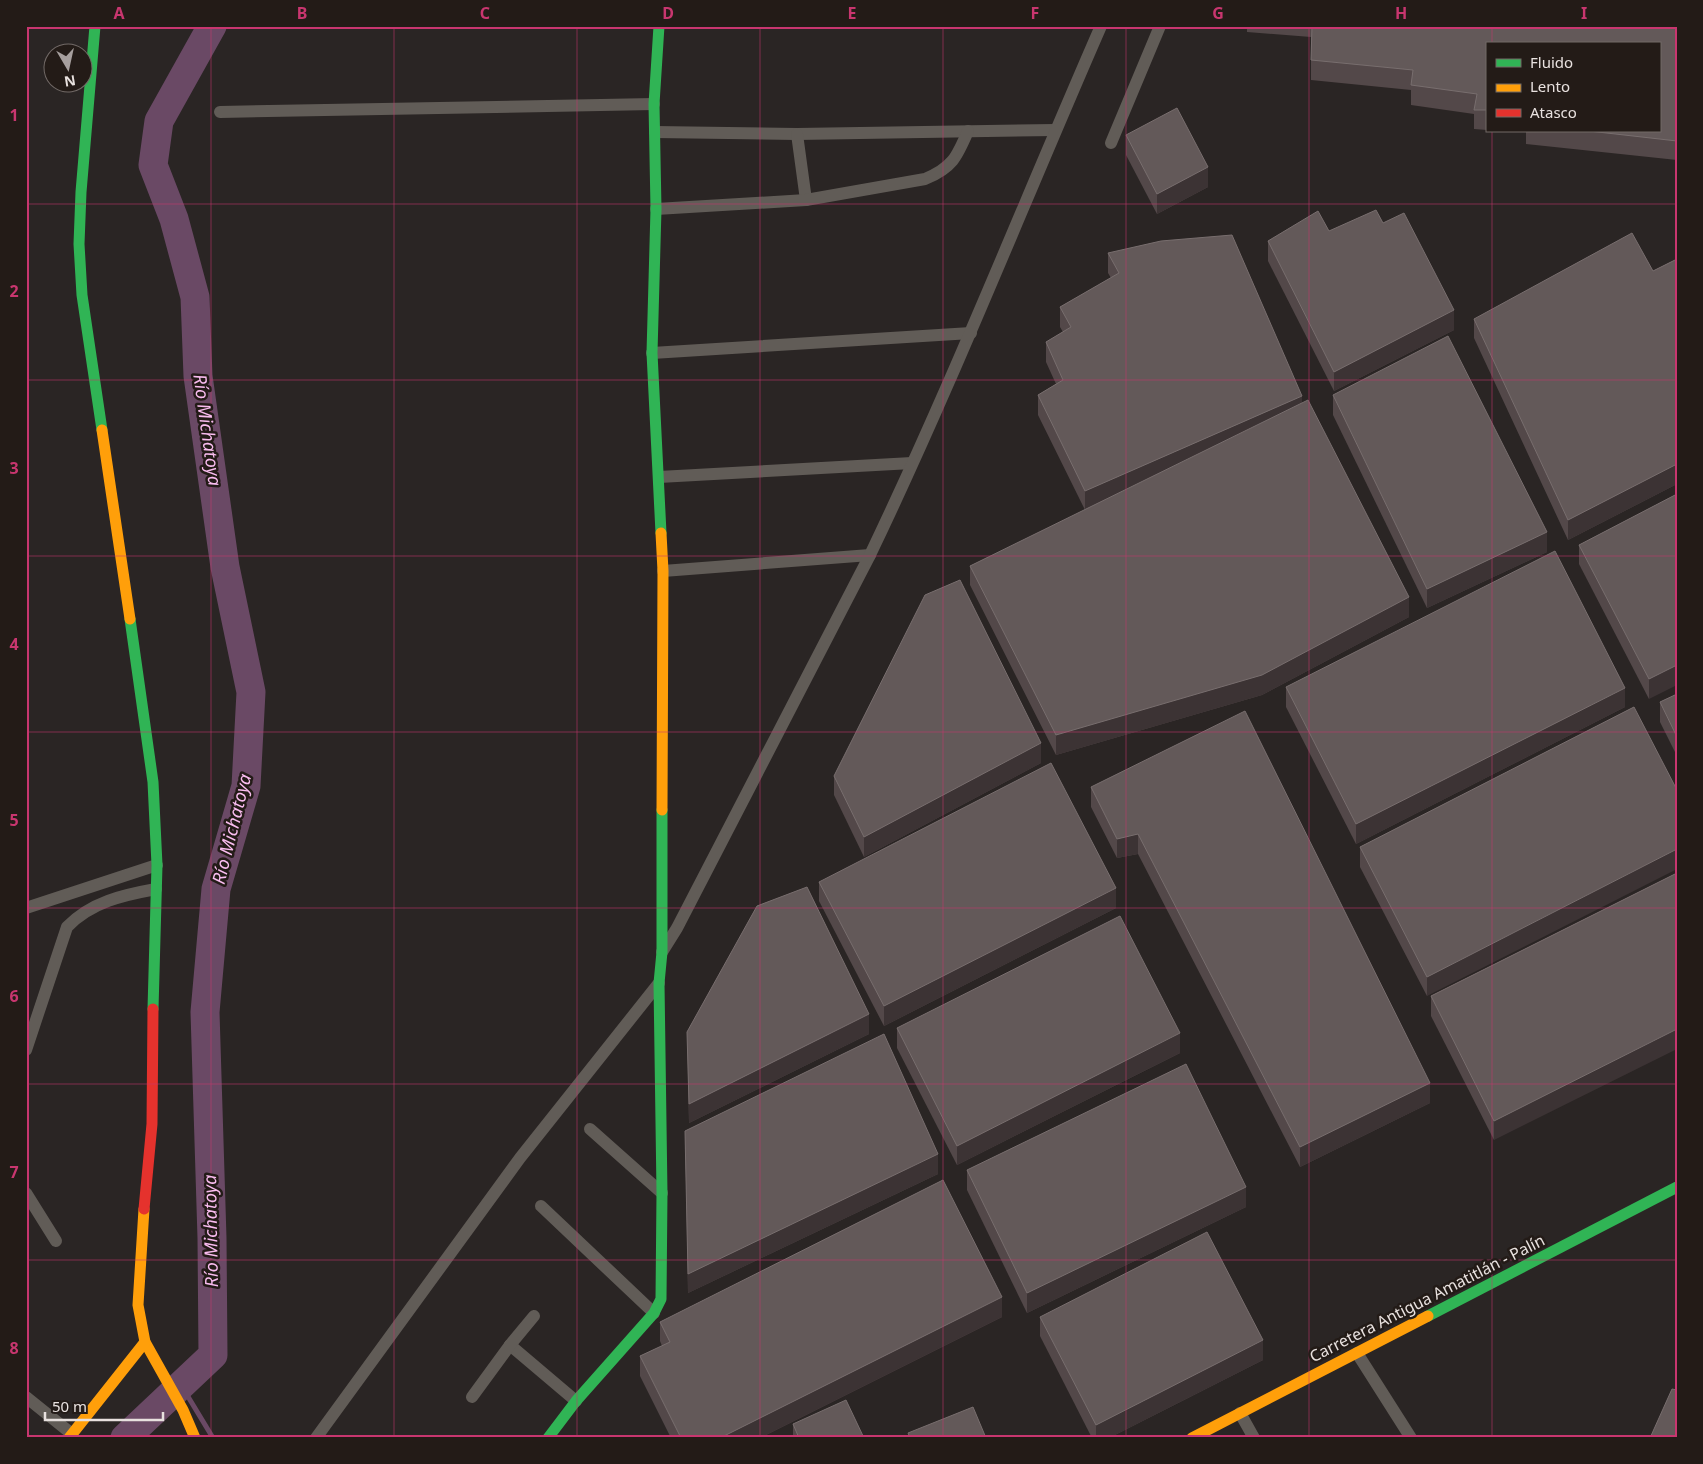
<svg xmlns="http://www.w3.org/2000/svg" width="1703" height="1464" viewBox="0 0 1703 1464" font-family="'Noto Sans',sans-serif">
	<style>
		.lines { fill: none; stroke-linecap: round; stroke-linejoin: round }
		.stream { stroke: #6a4965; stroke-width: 5 }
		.river { stroke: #6a4965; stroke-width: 29 }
		.street { stroke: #615c57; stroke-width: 12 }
		.fast { stroke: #30b455; stroke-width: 11 }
		.slow { stroke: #ff9f0a; stroke-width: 11 }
		.jam { stroke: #e5322d; stroke-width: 11 }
		.wall { fill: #534849 }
		.shaded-wall { fill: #3c3334 }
		.building { fill: #635959; stroke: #786e6e }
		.grid { fill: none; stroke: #c8366f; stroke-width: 1; stroke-opacity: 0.55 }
		.labels { text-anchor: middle; stroke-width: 5; stroke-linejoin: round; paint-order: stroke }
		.street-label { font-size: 16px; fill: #e8e1df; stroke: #231b17 }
		.water-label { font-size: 18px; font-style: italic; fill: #f9bcef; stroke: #231b17 }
		.neatline { fill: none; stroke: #c8366f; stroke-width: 2 }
		.grid-label { font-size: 16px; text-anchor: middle; font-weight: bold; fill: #c8366f }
	</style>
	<rect width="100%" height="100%" fill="#2a2524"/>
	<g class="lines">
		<polyline class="stream" points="181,1385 213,1438"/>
		<polyline class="river" points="125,1438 213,1355 212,1238 205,1012 216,889 246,786 251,692 225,567 198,376 195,297 174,219 153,165 159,121 212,26"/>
		<g class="street">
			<polyline points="220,112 654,104"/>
			<polyline points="655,132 797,134 1055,130"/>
			<polyline points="797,134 806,200"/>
			<polyline points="1111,143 1160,26"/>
			<path d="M656 209 806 200 925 179C952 168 957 157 968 131"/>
			<polyline points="652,353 971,333"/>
			<polyline points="659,477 912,463"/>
			<polyline points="663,571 870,555"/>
			<polyline points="26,908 157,865"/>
			<path d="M662 952 677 928 870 555C953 382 1024 202 1101 26"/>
			<path d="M26 1050 67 927C91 902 123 895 156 889"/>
			<polyline points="590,1129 662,1193"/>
			<polyline points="26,1193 56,1241"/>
			<polyline points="541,1206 654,1313"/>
			<polyline points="510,1345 576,1401"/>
			<polyline points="1357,1353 1411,1438"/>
			<polyline points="26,1397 72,1434"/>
			<polyline points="472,1397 510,1345 534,1316"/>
			<polyline points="1240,1413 1254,1438"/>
			<polyline points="316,1438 520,1158 659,983"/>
		</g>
		<g class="fast">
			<polyline points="95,26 81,192 79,244 82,295 102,430"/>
			<polyline points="659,26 654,104 656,209 652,353 661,533"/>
			<polyline points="130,619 153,782 157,865 153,1009"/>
			<polyline points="1428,1316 1677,1187"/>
			<polyline points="548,1438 576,1401 654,1313 661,1299 662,1193 659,983 662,952 662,810"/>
		</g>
		<g class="slow">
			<polyline points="102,430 130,619"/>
			<polyline points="661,533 663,571 662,810"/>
			<polyline points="144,1209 138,1305 145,1342 183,1410 195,1438"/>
			<polyline points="69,1438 145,1342"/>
			<polyline points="1192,1438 1428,1316"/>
		</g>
		<polyline class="jam" points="144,1209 152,1124 153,1009"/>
	</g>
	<g class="wall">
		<polygon points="1247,26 1677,26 1677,160 1526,144 1526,131 1659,131 1487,44 1487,130 1474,129 1474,114 1411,105 1411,90 1311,80 1311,37 1247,32"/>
		<polygon points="1126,135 1208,187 1157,214 1126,155"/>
		<polygon points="1383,223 1454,330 1334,391 1268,261 1268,241"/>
		<polygon points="1108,253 1302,403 1409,617 1262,695 1056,755 970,585 970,566 1085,510 1038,415 1038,395 1056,384 1046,362 1046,342 1063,332 1060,327 1060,307 1111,278 1108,273"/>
		<polygon points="1677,259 1677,484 1568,540 1474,338 1474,319 1653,271"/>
		<polygon points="1333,395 1547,552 1427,608 1333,415"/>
		<polygon points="1677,494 1649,699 1579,564 1579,545"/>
		<polygon points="1286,687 1625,707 1356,844 1286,707"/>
		<polygon points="1677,694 1677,756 1660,722 1660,702"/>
		<polygon points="1634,707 1427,996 1360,867 1360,847"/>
		<polygon points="1041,763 864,857 834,795 834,776"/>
		<polygon points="1091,787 1430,1103 1300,1167 1138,854 1117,858 1091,807"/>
		<polygon points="1677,873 1494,1140 1431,1016 1431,996"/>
		<polygon points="819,882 1116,908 884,1026 819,901"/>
		<polygon points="897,1028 1180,1053 957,1165 897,1048"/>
		<polygon points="687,1032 869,1034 689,1123"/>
		<polygon points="685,1131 938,1174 688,1293"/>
		<polygon points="967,1170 1246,1207 1027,1313 967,1190"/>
		<polygon points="1002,1317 760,1438 671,1438 640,1376 640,1356 662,1346 660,1341 660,1322"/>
		<polygon points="1040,1317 1263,1360 1109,1438 1092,1438 1040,1336"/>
		<polygon points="793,1424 864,1438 793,1438"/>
	</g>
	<g class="shaded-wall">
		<polygon points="1208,167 1208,187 1157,214 1157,194"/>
		<polygon points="1454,310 1454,330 1334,391 1334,372"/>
		<polygon points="1302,396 1302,415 1085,510 1085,491"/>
		<polygon points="1677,464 1677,484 1568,540 1568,520"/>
		<polygon points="1547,532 1547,552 1427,608 1427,589"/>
		<polygon points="1409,597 1409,617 1262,695 1056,755 1056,735"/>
		<polygon points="1677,665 1677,685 1649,699 1649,679"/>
		<polygon points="1625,688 1625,707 1356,844 1356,824"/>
		<polygon points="1041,743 1041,763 864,857 864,837"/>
		<polygon points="1138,834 1138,854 1117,858 1117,839"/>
		<polygon points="1677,849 1677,869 1427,996 1427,977"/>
		<polygon points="1116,888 1116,908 884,1026 884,1006"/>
		<polygon points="869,1014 869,1034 689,1123 689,1104"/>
		<polygon points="1677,1029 1677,1049 1494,1140 1494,1121"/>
		<polygon points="1180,1033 1180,1053 957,1165 957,1146"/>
		<polygon points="1430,1083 1430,1103 1300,1167 1300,1147"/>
		<polygon points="938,1154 938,1174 688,1293 688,1274"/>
		<polygon points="1246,1187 1246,1207 1027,1313 1027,1293"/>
		<polygon points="1002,1297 1002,1317 760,1438 720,1438"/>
		<polygon points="1263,1340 1263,1360 1109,1438 1096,1438 1096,1425"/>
	</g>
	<g class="building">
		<polygon points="1312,26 1677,26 1677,141 1589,131 1659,131 1659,44 1487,44 1487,110 1474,110 1477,94 1411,85 1413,70 1311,60"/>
		<polygon points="1177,108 1208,167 1157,194 1126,135"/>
		<polygon points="1376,210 1383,223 1404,213 1454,310 1334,372 1268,241 1318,211 1329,231"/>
		<polygon points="1632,233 1653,271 1677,259 1677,464 1568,520 1474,319"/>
		<polygon points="1232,235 1302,396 1085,491 1038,395 1063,380 1046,342 1071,327 1060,307 1119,273 1108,253 1161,241"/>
		<polygon points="1448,336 1547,532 1427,589 1333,395"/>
		<polygon points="1308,400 1409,597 1262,675 1056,735 970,566"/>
		<polygon points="1677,494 1677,665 1649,679 1579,545"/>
		<polygon points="1555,551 1625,688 1356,824 1286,687"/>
		<polygon points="960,580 1041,743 864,837 834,776 925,595"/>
		<polygon points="1677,694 1677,737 1660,702"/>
		<polygon points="1634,707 1677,790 1677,849 1427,977 1360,847"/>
		<polygon points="1245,711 1430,1083 1300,1147 1138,834 1117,839 1091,787"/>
		<polygon points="1051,763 1116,888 884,1006 819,882"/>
		<polygon points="1677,873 1677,1029 1494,1121 1431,996"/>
		<polygon points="807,887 869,1014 689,1104 687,1032 757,906"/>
		<polygon points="1120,916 1180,1033 957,1146 897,1028"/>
		<polygon points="884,1034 938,1154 688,1274 685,1131"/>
		<polygon points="1186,1064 1246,1187 1027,1293 967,1170"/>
		<polygon points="943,1180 1002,1297 720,1438 681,1438 640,1356 670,1342 660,1322"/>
		<polygon points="1207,1232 1263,1340 1096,1425 1040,1317"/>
		<polygon points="1672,1389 1677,1390 1677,1438 1650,1438"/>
		<polygon points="846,1400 864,1438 799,1438 793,1424"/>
		<polygon points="973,1407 986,1438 910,1438 908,1433"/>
	</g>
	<path class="grid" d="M211 26V1438M394 26V1438M577 26V1438M760 26V1438M943 26V1438M1126 26V1438M1309 26V1438M1492 26V44M1492 131V1438M26 204H1677M26 380H1677M26 556H1677M26 732H1677M26 908H1677M26 1084H1677M26 1260H1677"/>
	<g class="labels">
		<g class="street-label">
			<text transform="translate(1427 1298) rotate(-27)" y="6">Carretera Antigua Amatitlán - Palín</text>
		</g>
		<g class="water-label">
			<text transform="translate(207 430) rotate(82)" y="6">Río Michatoya</text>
			<text transform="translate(232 829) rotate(-76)" y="6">Río Michatoya</text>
			<text transform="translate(211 1231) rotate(-91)" y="6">Río Michatoya</text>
		</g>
	</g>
	<rect width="1703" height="1464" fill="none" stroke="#231b17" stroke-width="55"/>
	<rect x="1486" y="42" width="175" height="90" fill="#231b17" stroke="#726a67"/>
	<rect x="1496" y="59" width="25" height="8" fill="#30b455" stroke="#726a67"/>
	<text x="1530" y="68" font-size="15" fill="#e8e1df">Fluido</text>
	<rect x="1496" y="84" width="25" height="8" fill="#ff9f0a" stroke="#726a67"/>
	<text x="1530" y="92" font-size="15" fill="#e8e1df">Lento</text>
	<rect x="1496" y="109" width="25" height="8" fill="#e5322d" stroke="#726a67"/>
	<text x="1530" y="118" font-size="15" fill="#e8e1df">Atasco</text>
	<g transform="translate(68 68) rotate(171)"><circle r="24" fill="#231b17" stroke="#726a67"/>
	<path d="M0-4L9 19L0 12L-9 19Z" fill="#a69f9e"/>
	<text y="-8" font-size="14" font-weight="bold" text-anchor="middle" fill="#e8e1df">N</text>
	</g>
	<path d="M45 1412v8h118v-8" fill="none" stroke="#e8e1df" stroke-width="2.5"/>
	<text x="52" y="1412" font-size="15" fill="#e8e1df" stroke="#231b17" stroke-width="4" paint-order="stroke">50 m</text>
	<rect x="28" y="28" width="1648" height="1408" class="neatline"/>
	<g class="grid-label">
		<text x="119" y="19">A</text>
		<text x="302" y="19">B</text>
		<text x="485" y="19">C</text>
		<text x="668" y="19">D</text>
		<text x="852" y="19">E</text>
		<text x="1035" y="19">F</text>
		<text x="1218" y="19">G</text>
		<text x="1401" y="19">H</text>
		<text x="1584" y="19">I</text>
		<text x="14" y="121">1</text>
		<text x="14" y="297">2</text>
		<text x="14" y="474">3</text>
		<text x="14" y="650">4</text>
		<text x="14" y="826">5</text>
		<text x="14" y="1002">6</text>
		<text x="14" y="1178">7</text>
		<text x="14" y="1354">8</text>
	</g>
</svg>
